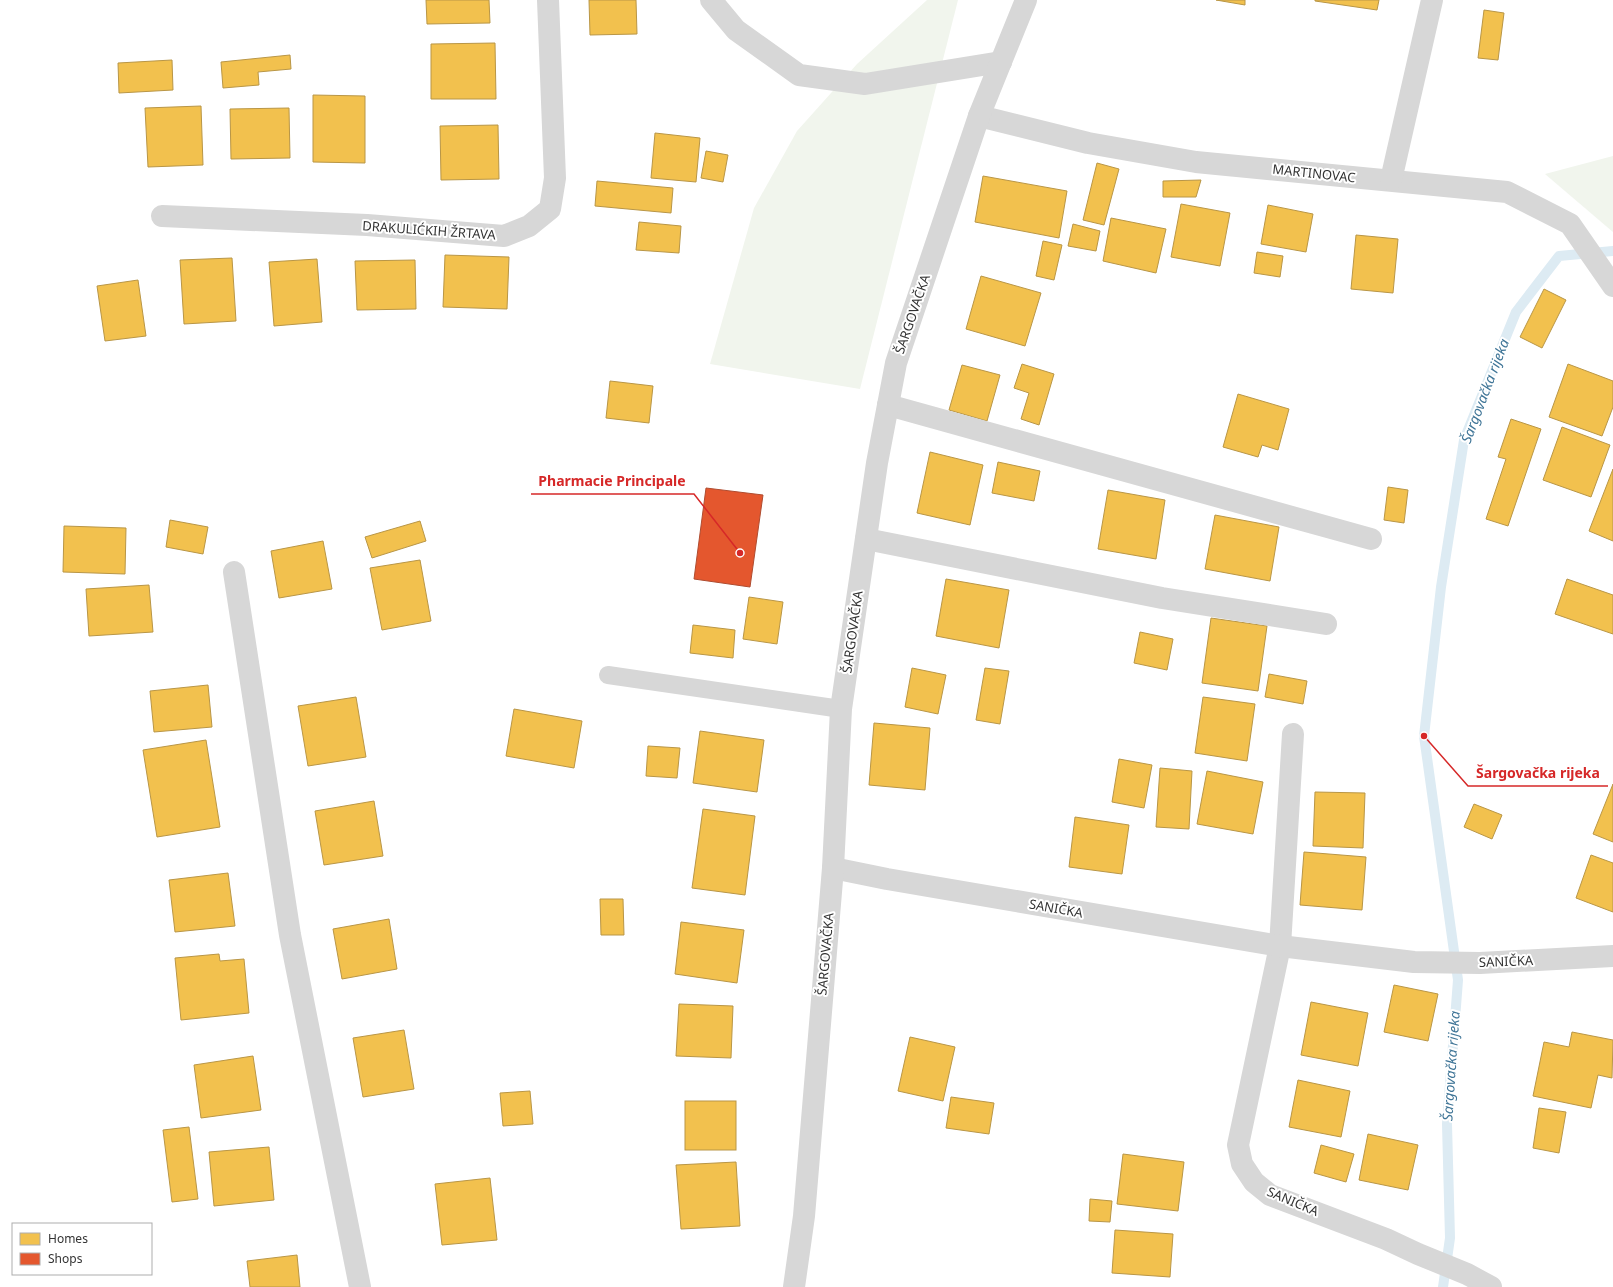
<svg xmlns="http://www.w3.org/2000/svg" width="1613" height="1287" viewBox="0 0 1613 1287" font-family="'Noto Sans',sans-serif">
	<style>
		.green { fill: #f1f5ed }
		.homes { fill: #f2c14e; stroke: #b99646 }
		.shops { fill: #e4572e; stroke: #af4c30 }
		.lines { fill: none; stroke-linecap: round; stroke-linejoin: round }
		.stream { stroke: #ddebf3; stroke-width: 10 }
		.service { stroke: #d7d7d7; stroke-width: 18 }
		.minor { stroke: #d7d7d7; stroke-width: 22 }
		.tertiary { stroke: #d7d7d7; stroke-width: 22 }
		.labels { text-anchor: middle; stroke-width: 4; stroke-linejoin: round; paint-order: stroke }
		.street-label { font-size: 13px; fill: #333; stroke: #fff }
		.water-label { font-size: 14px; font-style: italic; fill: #3f7597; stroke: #fff }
		.leader { fill: none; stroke: #d62828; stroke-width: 1.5 }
		.callout-dot { fill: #d62828; stroke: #fff; stroke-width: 1.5 }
		.callout-label { font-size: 14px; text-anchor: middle; font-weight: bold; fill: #d62828; stroke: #fff; stroke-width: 4; stroke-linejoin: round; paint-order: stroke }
	</style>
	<rect width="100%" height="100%" fill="#fff"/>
	<g class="green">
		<polygon points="927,0 958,0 860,389 710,364 754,208 797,131 857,64"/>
		<polygon points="1613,156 1613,232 1545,174"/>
	</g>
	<g class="homes">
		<polygon points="426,0 489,0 490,23 427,24"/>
		<polygon points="589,0 636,0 637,34 590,35"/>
		<polygon points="1216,0 1245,0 1245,5"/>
		<polygon points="1315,0 1379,0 1377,10 1315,1"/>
		<polygon points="1484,10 1504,13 1498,60 1478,58"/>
		<polygon points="495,43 496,99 431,99 431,44"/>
		<polygon points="290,55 291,69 258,72 259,85 223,88 221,62"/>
		<polygon points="172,60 173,90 119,93 118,63"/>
		<polygon points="313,95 365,96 365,163 313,162"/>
		<polygon points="201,106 203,165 148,167 145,108"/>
		<polygon points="289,108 290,158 231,159 230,109"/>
		<polygon points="498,125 499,179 441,180 440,126"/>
		<polygon points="655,133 700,138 696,182 651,178"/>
		<polygon points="706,151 728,155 723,182 701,178"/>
		<polygon points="1097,163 1119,169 1104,225 1083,220"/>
		<polygon points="983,176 1067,191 1059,238 975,222"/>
		<polygon points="1201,180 1196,197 1163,197 1163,181"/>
		<polygon points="597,181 673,188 671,213 595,206"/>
		<polygon points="1181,204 1230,213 1220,266 1171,257"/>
		<polygon points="1268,205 1313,214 1306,252 1261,244"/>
		<polygon points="1111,218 1166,229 1156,273 1103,261"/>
		<polygon points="639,222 681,226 679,253 636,250"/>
		<polygon points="1073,224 1100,231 1096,251 1068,246"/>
		<polygon points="1356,235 1398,239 1393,293 1351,289"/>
		<polygon points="1043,241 1062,245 1054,280 1036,276"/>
		<polygon points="1257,252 1283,256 1280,277 1254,273"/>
		<polygon points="445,255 509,257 507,309 443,307"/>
		<polygon points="232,258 236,321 184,324 180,260"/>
		<polygon points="317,259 322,322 274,326 269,262"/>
		<polygon points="415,260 416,309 357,310 355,261"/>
		<polygon points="981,276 1041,293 1025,346 966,329"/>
		<polygon points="138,280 146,336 105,341 97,286"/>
		<polygon points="1544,289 1566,300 1542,348 1520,337"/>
		<polygon points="1022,364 1054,374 1039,425 1021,419 1029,393 1014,388"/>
		<polygon points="1568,364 1613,381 1613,407 1602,436 1549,417"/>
		<polygon points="962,365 1000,375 987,421 949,410"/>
		<polygon points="610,381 653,386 649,423 606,418"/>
		<polygon points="1238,394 1289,409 1278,450 1262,445 1258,457 1223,447"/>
		<polygon points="1511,419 1541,429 1508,526 1486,519 1506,459 1498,457"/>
		<polygon points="1562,427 1610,445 1591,497 1543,480"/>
		<polygon points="930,452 983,465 970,525 917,513"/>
		<polygon points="998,462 1040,471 1034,501 992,493"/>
		<polygon points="1613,469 1613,541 1589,531"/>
		<polygon points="1388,487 1408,490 1404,523 1384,520"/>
		<polygon points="1108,490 1165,500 1156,559 1098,549"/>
		<polygon points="1215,515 1279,527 1270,581 1205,569"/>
		<polygon points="170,520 208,527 203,554 166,547"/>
		<polygon points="420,521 426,541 372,558 365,537"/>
		<polygon points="64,526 126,528 125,574 63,572"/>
		<polygon points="323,541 332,589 279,598 271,551"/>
		<polygon points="420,560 431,621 382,630 370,568"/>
		<polygon points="946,579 1009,590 999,648 936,636"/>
		<polygon points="1567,579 1613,595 1613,634 1555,614"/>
		<polygon points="149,585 153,632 89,636 86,589"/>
		<polygon points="749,597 783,602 777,644 743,639"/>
		<polygon points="1211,618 1267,626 1258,691 1202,683"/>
		<polygon points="693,625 735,630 733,658 690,653"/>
		<polygon points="1140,632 1173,639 1167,670 1134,663"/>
		<polygon points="912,668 946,675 938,714 905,707"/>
		<polygon points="985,668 1009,671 1000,724 976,720"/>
		<polygon points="1269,674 1307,681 1303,704 1265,697"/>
		<polygon points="208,685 212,727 154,732 150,691"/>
		<polygon points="356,697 366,757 308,766 298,706"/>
		<polygon points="1203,697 1255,704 1247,761 1195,753"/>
		<polygon points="514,709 582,721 574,768 506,756"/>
		<polygon points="874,723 930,728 925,790 869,785"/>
		<polygon points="700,731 764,740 757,792 693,783"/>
		<polygon points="206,740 220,827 157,837 143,750"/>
		<polygon points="648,746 680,748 677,778 646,776"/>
		<polygon points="1119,759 1152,765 1144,808 1112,802"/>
		<polygon points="1160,768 1192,771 1189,829 1156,827"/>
		<polygon points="1207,771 1263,782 1253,834 1197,824"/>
		<polygon points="1613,784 1613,842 1593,834"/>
		<polygon points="1315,792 1365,793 1363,848 1313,846"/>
		<polygon points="374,801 383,856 324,865 315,811"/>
		<polygon points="1474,804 1502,815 1492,839 1464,827"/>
		<polygon points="703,809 755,816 745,895 692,888"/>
		<polygon points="1075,817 1129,825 1122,874 1069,867"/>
		<polygon points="1304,852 1366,857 1362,910 1300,905"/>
		<polygon points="1591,855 1613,863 1613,912 1576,898"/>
		<polygon points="228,873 235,926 175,932 169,880"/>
		<polygon points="600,899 623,899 624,935 601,935"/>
		<polygon points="389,919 397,969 342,979 333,929"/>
		<polygon points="681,922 744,930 737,983 675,974"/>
		<polygon points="219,954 220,961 244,959 249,1013 181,1020 175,958"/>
		<polygon points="1394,985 1438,994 1428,1041 1384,1032"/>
		<polygon points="1311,1002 1368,1013 1358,1066 1301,1055"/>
		<polygon points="679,1004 733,1006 731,1058 676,1056"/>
		<polygon points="404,1030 414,1089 363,1097 353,1038"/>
		<polygon points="1572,1032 1613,1040 1612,1078 1598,1075 1591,1108 1533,1096 1544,1042 1569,1047"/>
		<polygon points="910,1037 955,1047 943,1101 898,1091"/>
		<polygon points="253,1056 261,1110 201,1118 194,1065"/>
		<polygon points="1298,1080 1350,1091 1341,1137 1289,1127"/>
		<polygon points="530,1091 533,1124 503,1126 500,1093"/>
		<polygon points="951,1097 994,1103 989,1134 946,1128"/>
		<rect x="685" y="1101" width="51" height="49"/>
		<polygon points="1539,1108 1566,1112 1559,1153 1533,1148"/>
		<polygon points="189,1127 198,1199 172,1202 163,1130"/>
		<polygon points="1368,1134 1418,1145 1408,1190 1359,1180"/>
		<polygon points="1321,1145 1354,1154 1346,1182 1314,1173"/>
		<polygon points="269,1147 274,1200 214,1206 209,1152"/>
		<polygon points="1123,1154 1184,1162 1178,1211 1117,1204"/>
		<polygon points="736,1162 740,1226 681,1229 676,1165"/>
		<polygon points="490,1178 497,1240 442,1245 435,1184"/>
		<polygon points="1090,1199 1112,1201 1110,1222 1089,1221"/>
		<polygon points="1115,1230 1173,1234 1170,1277 1112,1273"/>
		<polygon points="297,1255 300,1287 250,1287 247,1261"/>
	</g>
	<polygon class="shops" points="706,488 763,495 750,587 694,579"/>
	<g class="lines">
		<polyline class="stream" points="1443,1287 1450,1238 1447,1124 1458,980 1424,736 1441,587 1464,440 1516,312 1559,256 1613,251"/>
		<polyline class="service" points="608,675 841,709"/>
		<g class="minor">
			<polyline points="711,0 736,30 799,75 865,84 1001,62"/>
			<polyline points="979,116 1088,143 1196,162 1507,192 1570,224 1613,286"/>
			<polyline points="1391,180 1432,0"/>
			<polyline points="162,216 367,225 504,236 529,226 550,209 555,178 548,0"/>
			<polyline points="888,405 1371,539"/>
			<polyline points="866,539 1162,598 1326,624"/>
			<polyline points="234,572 290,935 360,1287"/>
			<polyline points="1293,734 1280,946 1238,1145 1242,1164 1254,1182 1270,1195 1386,1239 1418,1254 1467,1274 1491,1287"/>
			<polyline points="833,868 887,879 1280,946 1414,962 1480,963 1613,956"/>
		</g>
		<polyline class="tertiary" points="794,1287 804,1216 833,868 841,709 877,463 896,363 979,116 1026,0"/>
	</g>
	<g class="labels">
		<g class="street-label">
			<text transform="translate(1314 173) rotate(6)" y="5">MARTINOVAC</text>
			<text transform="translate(429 230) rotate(4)" y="5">DRAKULIĆKIH ŽRTAVA</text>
			<text transform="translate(912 314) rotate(-71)" y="5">ŠARGOVAČKA</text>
			<text transform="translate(852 632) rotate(-82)" y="5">ŠARGOVAČKA</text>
			<text transform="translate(1056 908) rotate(10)" y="5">SANIČKA</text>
			<text transform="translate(825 954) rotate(-85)" y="5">ŠARGOVAČKA</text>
			<text transform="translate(1506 961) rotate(-2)" y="5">SANIČKA</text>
			<text transform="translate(1293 1201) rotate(23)" y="5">SANIČKA</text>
		</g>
		<g class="water-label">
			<text transform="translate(1485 391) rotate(-69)" y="5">Šargovačka rijeka</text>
			<text transform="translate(1451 1066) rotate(-86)" y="5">Šargovačka rijeka</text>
		</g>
	</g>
	<path class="leader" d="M740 553L694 494H531M1424 736L1468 786H1608"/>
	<g class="callout-dot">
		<circle cx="740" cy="553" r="4"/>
		<circle cx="1424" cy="736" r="4"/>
	</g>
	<g class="callout-label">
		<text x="612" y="486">Pharmacie Principale</text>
		<text x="1538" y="778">Šargovačka rijeka</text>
	</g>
	<rect x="12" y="1223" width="140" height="52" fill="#ffffff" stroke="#adadad"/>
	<rect x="20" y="1233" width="20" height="12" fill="#f2c14e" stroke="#adadad"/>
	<text x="48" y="1243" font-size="12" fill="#333333">Homes</text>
	<rect x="20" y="1253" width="20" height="12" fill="#e4572e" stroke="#adadad"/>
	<text x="48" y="1263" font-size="12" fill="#333333">Shops</text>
</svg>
